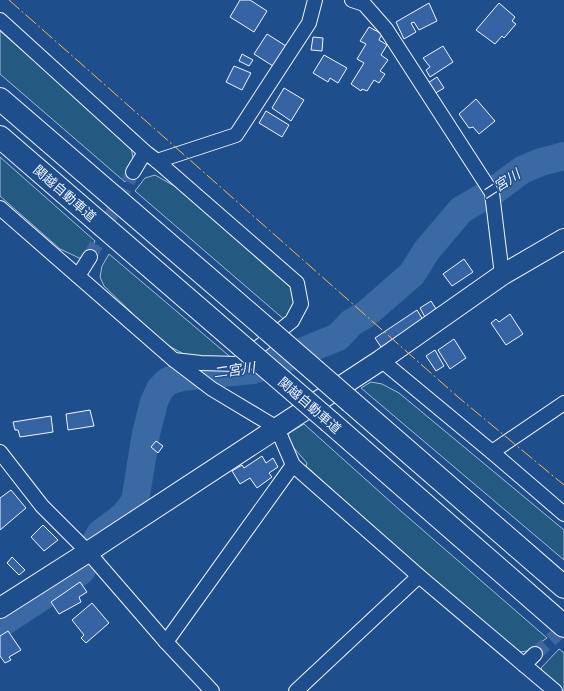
<svg xmlns="http://www.w3.org/2000/svg" width="564" height="691" viewBox="0 0 564 691" font-family="Manrope,'Noto Sans JP',sans-serif">
	<style>
		.green { fill: #245a82; stroke: #a8bbd7 }
		.lines { fill: none; stroke-linecap: round; stroke-linejoin: round }
		.river { stroke: #3b69a3; stroke-width: 28 }
		.building { fill: #3563a3; stroke: #f2f6ff }
		.street-tunnel { stroke: #3f679d; stroke-width: 14; stroke-dasharray: 14 7; stroke-linecap: butt }
		.street-casing { stroke: #f2f6ff; stroke-width: 16 }
		.secondary-casing { stroke: #f2f6ff; stroke-width: 22 }
		.highway-casing { stroke: #f2f6ff; stroke-width: 24 }
		.street { stroke: #1f4e8c; stroke-width: 14 }
		.secondary { stroke: #1f4e8c; stroke-width: 20 }
		.highway { stroke: #1f4e8c; stroke-width: 22 }
		.highway-bridge-casing { stroke: #f2f6ff; stroke-width: 24; stroke-linecap: butt }
		.highway-bridge { stroke: #1f4e8c; stroke-width: 22 }
		.power { stroke: #ffb74d; stroke-width: 1; stroke-dasharray: 14 3 2 3; stroke-linecap: butt }
		.labels { text-anchor: middle; stroke-width: 3; stroke-linejoin: round; paint-order: stroke }
		.street-label { font-size: 13px; fill: #f2f6ff; stroke: #1f4e8c }
		.water-label { font-size: 14px; font-style: italic; fill: #f2f6ff; stroke: #1f4e8c }
	</style>
	<rect width="100%" height="100%" fill="#1f4e8c"/>
	<g class="green">
		<polygon points="0,31 130,145 132,152 134,164 125,182 0,74"/>
		<polygon points="0,157 95,241 87,257 79,258 73,255 60,249 0,196"/>
		<polygon points="155,175 176,187 297,292 299,302 286,321 135,191 145,178"/>
		<polygon points="109,254 234,360 191,358 171,347 160,340 104,286 100,277 102,266"/>
		<polygon points="371,382 382,384 399,393 564,530 564,560 361,388"/>
		<polygon points="304,424 402,512 547,638 528,651 518,652 420,569 306,466 307,463 286,439 288,434"/>
		<polygon points="559,649 564,653 564,691 544,676 541,668"/>
	</g>
	<g class="lines">
		<polyline class="river" points="0,624 81,571 100,534 125,515 135,501 146,434 154,402 160,389 168,381 182,377 253,370 274,363 338,337 351,323 366,314 412,274 427,250 461,210 495,190 522,170 541,162 564,156"/>
	</g>
	<g class="building">
		<polygon points="240,0 250,0 267,11 254,32 230,17"/>
		<polygon points="429,3 437,21 419,30 414,22 411,23 416,32 404,39 396,22"/>
		<polygon points="499,3 515,17 512,21 516,24 504,38 502,36 495,44 476,30"/>
		<polygon points="369,27 382,34 379,40 387,45 381,55 388,60 380,71 385,74 379,83 374,80 367,91 362,89 361,91 351,84 364,63 357,59 366,44 360,41"/>
		<polygon points="267,34 286,46 273,66 254,54"/>
		<polygon points="313,37 323,38 322,51 311,50"/>
		<polygon points="443,46 453,62 430,77 426,70 430,67 423,58"/>
		<polygon points="242,54 253,60 249,66 239,61"/>
		<polygon points="324,55 347,68 338,83 330,78 328,82 313,73"/>
		<polygon points="234,66 251,73 242,90 226,82"/>
		<polygon points="437,77 444,88 434,94 428,83"/>
		<polygon points="284,88 304,100 291,121 272,108"/>
		<polygon points="476,99 495,121 479,134 473,127 469,128 459,114"/>
		<polygon points="266,111 289,125 282,137 259,123"/>
		<polygon points="464,259 473,272 452,286 443,274"/>
		<polygon points="431,301 438,312 426,319 420,308"/>
		<polygon points="417,310 423,320 381,347 375,338"/>
		<polygon points="510,314 523,334 506,345 491,323 496,319 499,322"/>
		<polygon points="454,339 466,358 450,369 438,350"/>
		<polygon points="435,350 444,366 436,371 426,356"/>
		<polygon points="90,410 94,426 68,430 66,414"/>
		<polygon points="51,416 53,432 20,437 18,430 15,430 13,422"/>
		<polygon points="156,441 163,446 158,453 151,447"/>
		<polygon points="262,456 266,463 273,458 278,467 269,473 272,477 257,488 250,478 240,484 232,471 242,465 244,468"/>
		<polygon points="11,490 26,508 0,530 0,498"/>
		<polygon points="43,525 58,540 44,551 31,537"/>
		<polygon points="12,557 25,570 19,575 7,563"/>
		<polygon points="80,582 87,592 79,597 81,602 59,614 51,602"/>
		<polygon points="92,603 109,623 86,643 81,638 84,635 72,620"/>
		<polygon points="8,631 21,650 9,657 11,660 5,663 0,656 0,636"/>
	</g>
	<g class="lines">
		<g class="street-tunnel">
			<polyline points="90,257 133,172"/>
			<polyline points="535,654 564,628"/>
		</g>
		<defs>
			<g id="street">
				<polyline points="352,0 364,4 386,29 492,193 502,275"/>
				<polyline points="0,20 145,152 157,161 297,283 301,304 292,321 237,364 201,363 174,360"/>
				<polyline points="157,161 236,135 309,23 315,0"/>
				<polyline points="133,172 145,152"/>
				<polyline points="0,208 174,360 212,389 277,428 293,465 419,576 555,691"/>
				<polyline points="78,276 90,257"/>
				<polyline points="381,360 492,452 564,514"/>
				<polyline points="0,452 42,506 88,552 166,642 212,691"/>
				<polyline points="492,452 564,403"/>
				<polyline points="166,642 293,465"/>
				<polyline points="524,665 535,654"/>
				<polyline points="296,691 419,576"/>
			</g>
			<polyline id="secondary" points="0,608 88,552 381,360 502,275 564,239"/>
			<g id="highway">
				<polyline points="0,99 267,329"/>
				<polyline points="0,137 243,347"/>
				<polyline points="351,402 564,587"/>
				<polyline points="330,422 564,626"/>
			</g>
		</defs>
		<use href="#street" class="street-casing"/>
		<use href="#secondary" class="secondary-casing"/>
		<use href="#highway" class="highway-casing"/>
		<use href="#street" class="street"/>
		<use href="#secondary" class="secondary"/>
		<use href="#highway" class="highway"/>
		<defs>
			<g id="highway-bridge">
				<polyline points="267,329 351,402"/>
				<polyline points="243,347 330,422"/>
			</g>
		</defs>
		<use href="#highway-bridge" class="highway-bridge-casing"/>
		<use href="#highway-bridge" class="highway-bridge"/>
		<polyline class="power" points="9,0 458,397 564,485"/>
	</g>
	<g class="labels">
		<g class="street-label">
			<text transform="translate(65 193) rotate(41)" y="5">関越自動車道</text>
			<text transform="translate(310 405) rotate(41)" y="5">関越自動車道</text>
		</g>
		<g class="water-label">
			<text transform="translate(501 184) rotate(-33)" y="5">二宮川</text>
			<text transform="translate(234 370) rotate(-8)" y="5">二宮川</text>
		</g>
	</g>
</svg>
